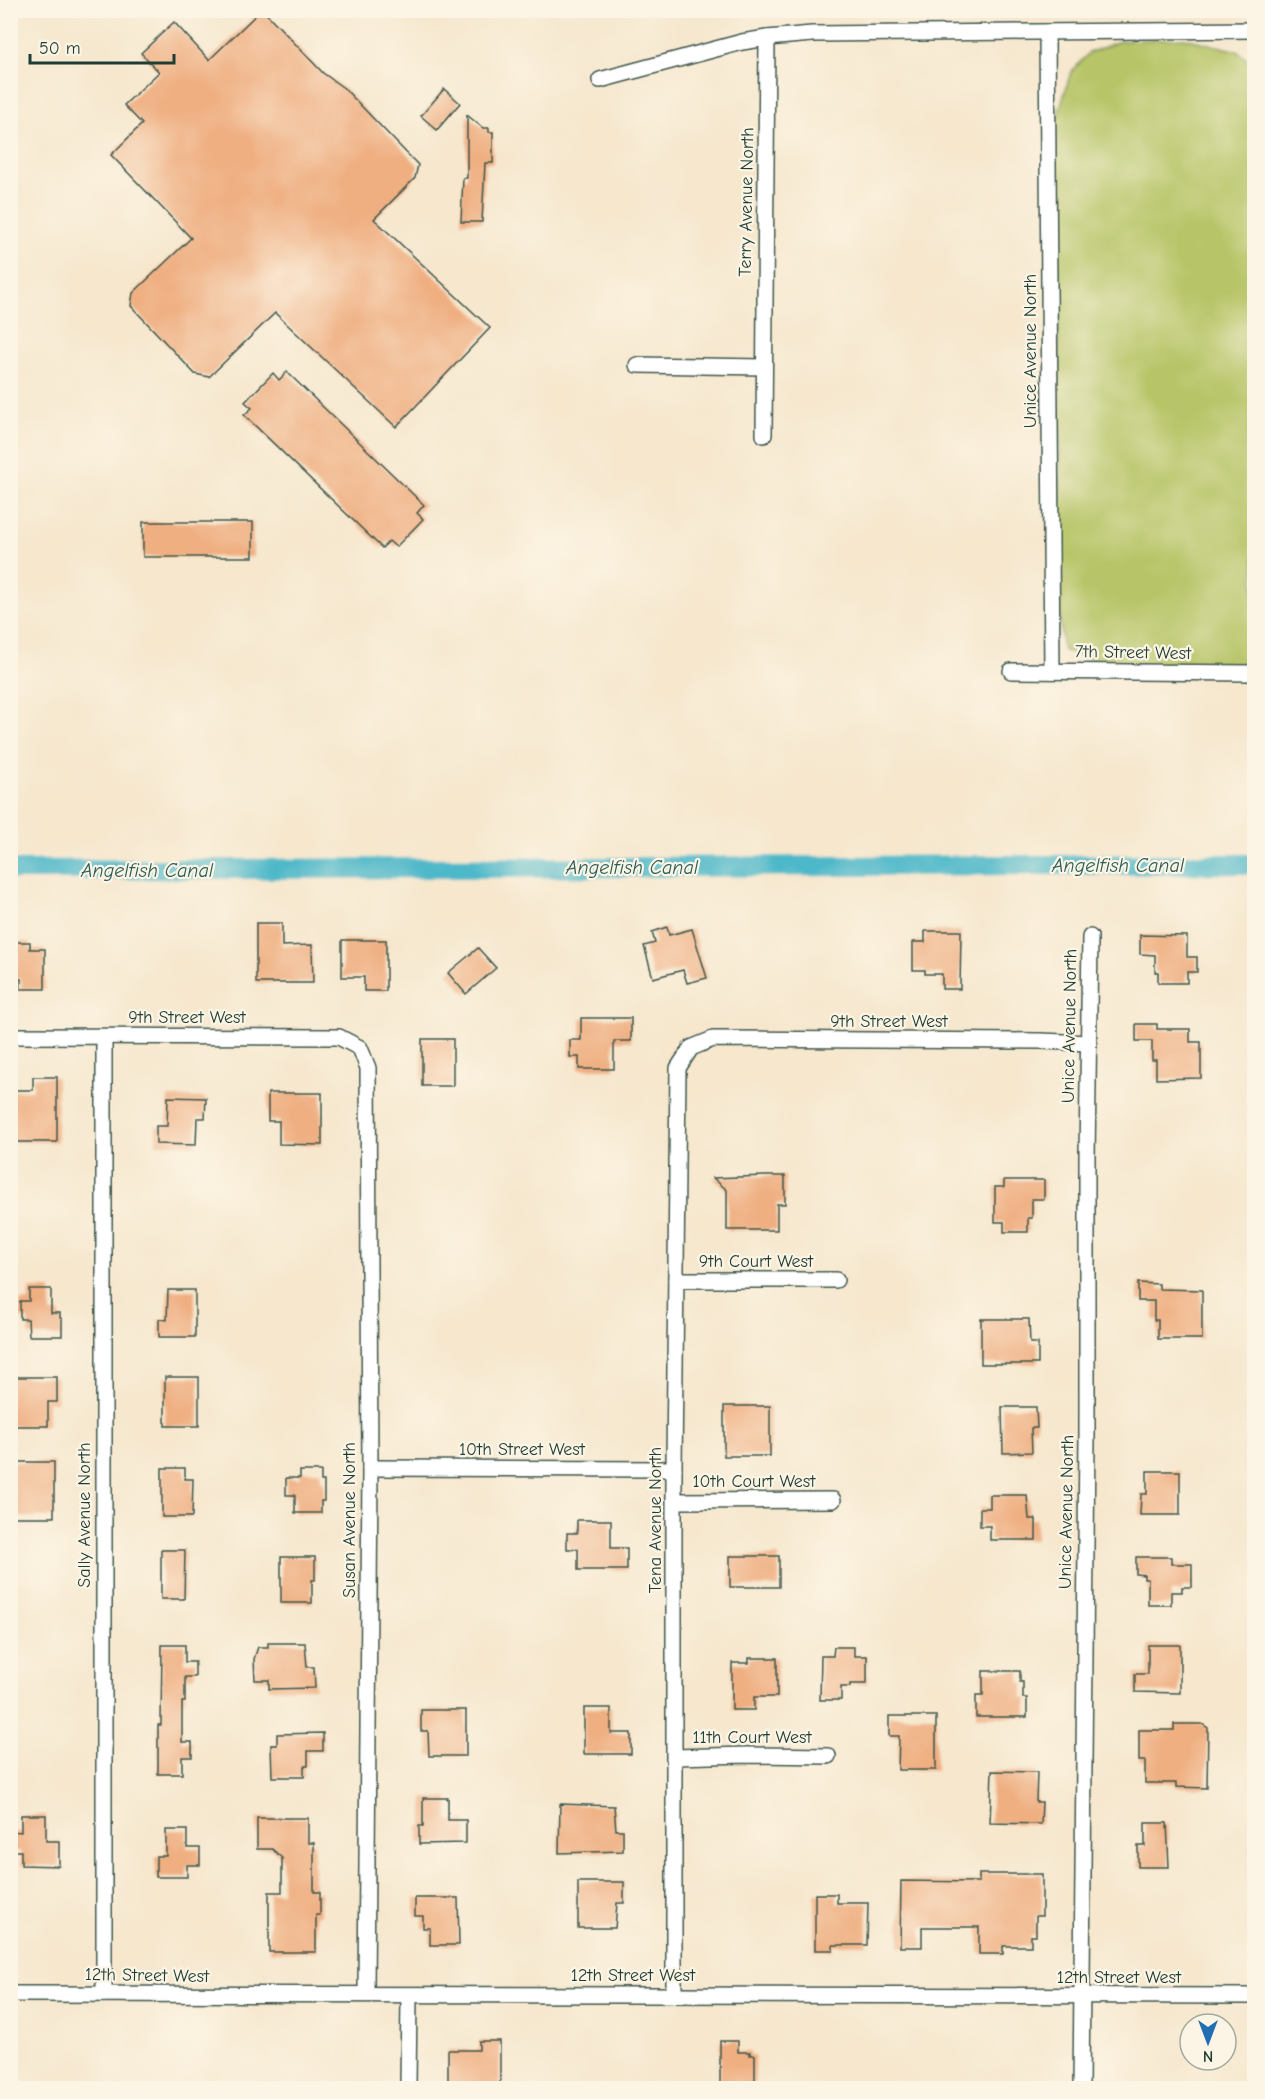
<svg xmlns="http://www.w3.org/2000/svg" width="1265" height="2099" viewBox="0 0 1265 2099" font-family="'Comic Neue',sans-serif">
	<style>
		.green { fill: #b7c567; stroke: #6b814e; stroke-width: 1.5 }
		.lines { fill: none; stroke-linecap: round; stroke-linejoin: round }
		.canal { stroke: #4db8c9; stroke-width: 20 }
		.building { fill: #efaf81 }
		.minor-casing { stroke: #3f564b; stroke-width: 18 }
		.minor { stroke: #fff; stroke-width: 15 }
		.labels { text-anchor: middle; stroke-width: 4.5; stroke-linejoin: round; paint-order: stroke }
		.street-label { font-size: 18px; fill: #1f3d34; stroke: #fcf5e5 }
		.water-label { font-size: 20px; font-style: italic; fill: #2a5c59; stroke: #fcf5e5 }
	</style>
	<rect width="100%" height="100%" fill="#fcf5e5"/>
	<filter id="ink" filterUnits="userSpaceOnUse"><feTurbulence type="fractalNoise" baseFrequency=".0167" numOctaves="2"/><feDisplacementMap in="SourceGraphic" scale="12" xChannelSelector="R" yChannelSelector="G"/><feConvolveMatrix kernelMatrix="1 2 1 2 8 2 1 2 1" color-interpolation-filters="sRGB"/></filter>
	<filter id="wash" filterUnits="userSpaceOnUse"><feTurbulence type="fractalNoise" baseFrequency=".008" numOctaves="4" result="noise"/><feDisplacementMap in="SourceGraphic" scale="24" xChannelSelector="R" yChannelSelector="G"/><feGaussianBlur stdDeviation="1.35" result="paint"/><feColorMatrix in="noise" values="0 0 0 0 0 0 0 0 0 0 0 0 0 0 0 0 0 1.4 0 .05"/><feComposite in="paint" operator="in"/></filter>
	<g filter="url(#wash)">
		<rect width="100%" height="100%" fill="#f6e7cd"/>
		<polygon class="green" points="1185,38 1237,51 1254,65 1254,657 1236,668 1126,671 1063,650 1059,611 1061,573 1056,122 1071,72 1089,53 1120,41"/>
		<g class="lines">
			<polyline class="canal" points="10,870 1254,864"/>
		</g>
		<g id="blocks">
			<g class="building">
				<polygon points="261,10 263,10 323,73 345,89 418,165 415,178 374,219 490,328 396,427 275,313 209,377 195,374 131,306 133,293 191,238 111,155 142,124 124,105 159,72 141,53 174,22 209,60"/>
				<polygon points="444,89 460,103 437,130 421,116"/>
				<polygon points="467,115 483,128 489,128 489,132 493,132 493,163 485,163 482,222 461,222 463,178 467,178"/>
				<polygon points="287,372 424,505 417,513 423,519 396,547 389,541 382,548 244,415 252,408 245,402 273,373 279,380"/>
				<rect x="143" y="522" width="110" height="35"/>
				<polygon points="256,923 282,923 282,946 312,945 313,983 256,983"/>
				<polygon points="667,927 669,935 692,929 707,978 687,983 683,970 653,978 644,946 655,943 652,932"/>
				<polygon points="925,931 961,931 960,989 942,989 942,974 925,974 925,970 913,970 913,942 925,942"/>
				<polygon points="1140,935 1187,936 1187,957 1197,957 1197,972 1187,972 1187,983 1158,983 1158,972 1155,972 1155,955 1140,954"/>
				<polygon points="342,940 386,940 386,991 364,991 364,977 342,977"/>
				<polygon points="10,942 30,942 30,949 45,949 45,989 21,989 21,979 10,979"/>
				<polygon points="478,948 496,968 466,994 448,973"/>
				<polygon points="581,1018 631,1018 631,1041 614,1041 614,1069 579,1069 579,1057 570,1057 570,1040 581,1040"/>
				<polygon points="1136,1024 1157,1024 1157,1029 1190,1029 1190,1042 1201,1042 1201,1078 1156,1079 1156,1060 1152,1060 1152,1041 1136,1041"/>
				<rect x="422" y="1039" width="31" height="47"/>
				<polygon points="33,1077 57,1077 57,1142 10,1142 10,1090 33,1090"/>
				<polygon points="268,1093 322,1093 322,1145 279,1144 279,1121 268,1121"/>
				<polygon points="168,1097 206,1098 205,1118 197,1118 196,1145 156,1144 156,1126 167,1126"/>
				<polygon points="765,1176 785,1176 785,1204 777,1204 777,1230 727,1230 727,1190 713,1178"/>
				<polygon points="1004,1180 1044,1180 1044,1199 1032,1199 1032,1218 1028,1218 1028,1232 1004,1232 1004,1222 995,1222 995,1187 1004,1187"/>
				<polygon points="1138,1283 1159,1284 1159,1289 1202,1290 1202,1339 1158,1339 1158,1320 1154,1320 1154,1301 1138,1301"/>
				<polygon points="29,1289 51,1289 51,1313 60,1313 60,1318 62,1319 62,1336 29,1336 28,1319 20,1319 20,1301 29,1301"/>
				<polygon points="168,1290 195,1290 195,1337 159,1337 159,1319 167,1320"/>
				<polygon points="981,1319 1029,1319 1030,1343 1038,1343 1038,1364 981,1364"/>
				<polygon points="10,1377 57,1377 57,1402 48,1402 48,1426 10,1426"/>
				<rect x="165" y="1377" width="34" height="49"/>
				<rect x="724" y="1406" width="46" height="50"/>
				<polygon points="1002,1407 1036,1407 1037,1428 1031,1428 1032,1452 1003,1453"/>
				<polygon points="13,1462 54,1462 54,1517 10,1517 10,1478 13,1478"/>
				<polygon points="162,1468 185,1468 185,1479 193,1479 192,1517 162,1517"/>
				<polygon points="300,1471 321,1471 321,1481 324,1481 324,1501 321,1501 321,1513 295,1513 295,1495 286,1495 286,1478 300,1478"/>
				<polygon points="1147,1471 1180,1471 1180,1515 1140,1515 1141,1494 1147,1494"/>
				<polygon points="990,1495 1027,1495 1029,1519 1036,1519 1036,1540 990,1540 990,1526 980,1526 980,1508 990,1508"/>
				<polygon points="577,1520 611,1520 611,1548 627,1548 627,1570 578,1570 578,1549 567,1549 567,1533 577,1533"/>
				<polygon points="161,1550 185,1550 184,1599 161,1599"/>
				<rect x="730" y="1556" width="49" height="31"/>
				<polygon points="281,1557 315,1557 315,1580 312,1580 312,1603 281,1603"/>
				<polygon points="1136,1557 1171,1557 1171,1564 1192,1564 1192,1587 1182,1587 1182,1592 1171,1592 1171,1605 1148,1605 1148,1579 1144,1579 1144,1575 1136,1574"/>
				<polygon points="268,1643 305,1643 307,1667 314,1667 315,1688 269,1689 269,1680 255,1680 254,1659 258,1647 268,1647"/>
				<polygon points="162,1645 185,1645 185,1662 195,1662 195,1677 185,1677 185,1702 182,1702 182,1742 192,1742 192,1757 182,1757 182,1774 158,1774 158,1725 161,1725"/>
				<polygon points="1148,1645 1180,1645 1180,1693 1135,1692 1135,1674 1148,1674"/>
				<polygon points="834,1647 854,1647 854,1656 867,1656 867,1684 850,1684 850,1687 841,1687 841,1700 820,1700 821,1656 833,1656"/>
				<polygon points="749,1658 777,1658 777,1697 754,1697 754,1710 732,1710 732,1663 749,1663"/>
				<polygon points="983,1671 1020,1671 1020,1682 1023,1682 1023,1698 1027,1698 1027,1717 976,1717 976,1695 983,1695"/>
				<polygon points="584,1708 611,1708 611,1733 631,1733 631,1754 584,1754"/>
				<polygon points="421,1710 466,1710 466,1756 429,1756 428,1731 421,1731"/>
				<polygon points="889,1716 936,1716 936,1770 898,1770 899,1736 889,1736"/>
				<polygon points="1174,1724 1202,1724 1208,1728 1207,1788 1176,1787 1176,1783 1145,1783 1145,1761 1139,1761 1139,1730 1174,1730"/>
				<polygon points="323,1733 323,1751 308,1751 308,1766 304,1766 304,1777 272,1777 271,1745 277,1745 277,1734"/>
				<polygon points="992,1771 1037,1772 1036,1802 1042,1802 1041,1824 990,1823"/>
				<polygon points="423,1798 448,1798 448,1820 466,1820 466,1843 419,1844 419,1826 423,1826"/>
				<polygon points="560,1804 614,1806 616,1830 623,1830 623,1851 559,1853"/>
				<polygon points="21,1815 46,1815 46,1841 59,1841 59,1866 21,1865 21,1851 10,1851 10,1831 21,1832"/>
				<polygon points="257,1818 308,1818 308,1843 314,1843 314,1892 320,1892 320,1915 316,1915 316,1952 269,1952 269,1892 282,1892 282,1858 272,1849 257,1849"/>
				<polygon points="1145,1823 1167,1823 1169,1867 1138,1867 1138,1846 1145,1846"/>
				<polygon points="166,1830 187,1830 187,1848 200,1848 200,1865 187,1865 187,1877 156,1877 156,1856 166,1856"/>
				<polygon points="979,1874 1042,1874 1042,1916 1036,1916 1036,1936 1031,1936 1031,1946 1003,1946 1003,1954 979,1954 979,1927 922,1927 922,1947 900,1947 901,1881 979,1882"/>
				<polygon points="578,1882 624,1882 624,1903 617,1903 615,1928 578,1928"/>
				<polygon points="815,1894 837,1894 837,1903 868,1903 867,1945 833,1945 833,1950 815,1950"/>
				<polygon points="415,1898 458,1898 459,1945 430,1945 430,1928 423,1928 423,1916 415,1916"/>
				<polygon points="479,2041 500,2041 500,2088 448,2088 448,2050 479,2050"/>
				<polygon points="720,2041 738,2041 738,2052 750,2052 750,2055 755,2055 755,2088 720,2088"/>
			</g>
		</g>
	</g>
	<g filter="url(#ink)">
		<use href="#blocks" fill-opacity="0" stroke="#3f564b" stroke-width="1.5"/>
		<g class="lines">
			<defs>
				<g id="minor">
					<polyline points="1047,32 1052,671"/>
					<polyline points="600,80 742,42 767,38 812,34 1254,30"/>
					<polyline points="637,365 764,367"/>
					<polyline points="764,435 767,38"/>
					<polyline points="1011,671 1254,673"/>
					<polyline points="10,1036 339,1037 360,1048 368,1068 370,1468 366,1994"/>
					<polyline points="676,1280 836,1280"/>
					<polyline points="370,1468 674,1469"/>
					<polyline points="675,1501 833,1500"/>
					<polyline points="675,1757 746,1755 828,1756"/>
					<polyline points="10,1994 1254,1996"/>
					<polyline points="104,1994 104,1037"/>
					<polyline points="674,1995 674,1469 678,1068 691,1048 713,1039 1040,1041 1089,1043"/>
					<polyline points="408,2088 409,1995"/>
					<polyline points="1081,2088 1087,1436 1087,1158 1090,937"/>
				</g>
			</defs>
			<use href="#minor" class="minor-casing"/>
			<use href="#minor" class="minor"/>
		</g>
	</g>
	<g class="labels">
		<g class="street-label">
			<text transform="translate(746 202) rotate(-89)" y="6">Terry Avenue North</text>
			<text transform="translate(1030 351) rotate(-90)" y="6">Unice Avenue North</text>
			<text transform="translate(1133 652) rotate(1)" y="6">7th Street West</text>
			<text x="187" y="1023">9th Street West</text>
			<text x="889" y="1027">9th Street West</text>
			<text transform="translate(1069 1026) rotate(-89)" y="6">Unice Avenue North</text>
			<text x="756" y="1267">9th Court West</text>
			<text x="522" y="1455">10th Street West</text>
			<text x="754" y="1487">10th Court West</text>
			<text transform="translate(1066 1512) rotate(-89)" y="6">Unice Avenue North</text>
			<text transform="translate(84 1515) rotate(-90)" y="6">Sally Avenue North</text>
			<text transform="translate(349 1520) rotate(-90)" y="6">Susan Avenue North</text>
			<text transform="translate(655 1520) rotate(-90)" y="6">Tena Avenue North</text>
			<text x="752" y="1743">11th Court West</text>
			<text transform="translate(147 1975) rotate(1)" y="6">12th Street West</text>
			<text x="633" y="1981">12th Street West</text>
			<text x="1119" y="1983">12th Street West</text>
		</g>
		<g class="water-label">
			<text x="1118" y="872">Angelfish Canal</text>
			<text x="632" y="874">Angelfish Canal</text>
			<text x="147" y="877">Angelfish Canal</text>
		</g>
	</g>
	<rect width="1265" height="2099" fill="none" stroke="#fcf5e5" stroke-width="36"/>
	<g transform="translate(1208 2042) rotate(180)"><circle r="28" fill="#fcf5e5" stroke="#a4ab9e" stroke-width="1.5"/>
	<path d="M0-4.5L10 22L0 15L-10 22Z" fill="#1f6fb2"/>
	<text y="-9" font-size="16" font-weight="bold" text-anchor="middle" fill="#1f3d34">N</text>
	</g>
	<path d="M30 54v9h144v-9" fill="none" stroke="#1f3d34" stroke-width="3"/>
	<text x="39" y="54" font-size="18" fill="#1f3d34" stroke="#fcf5e5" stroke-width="4.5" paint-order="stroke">50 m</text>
</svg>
